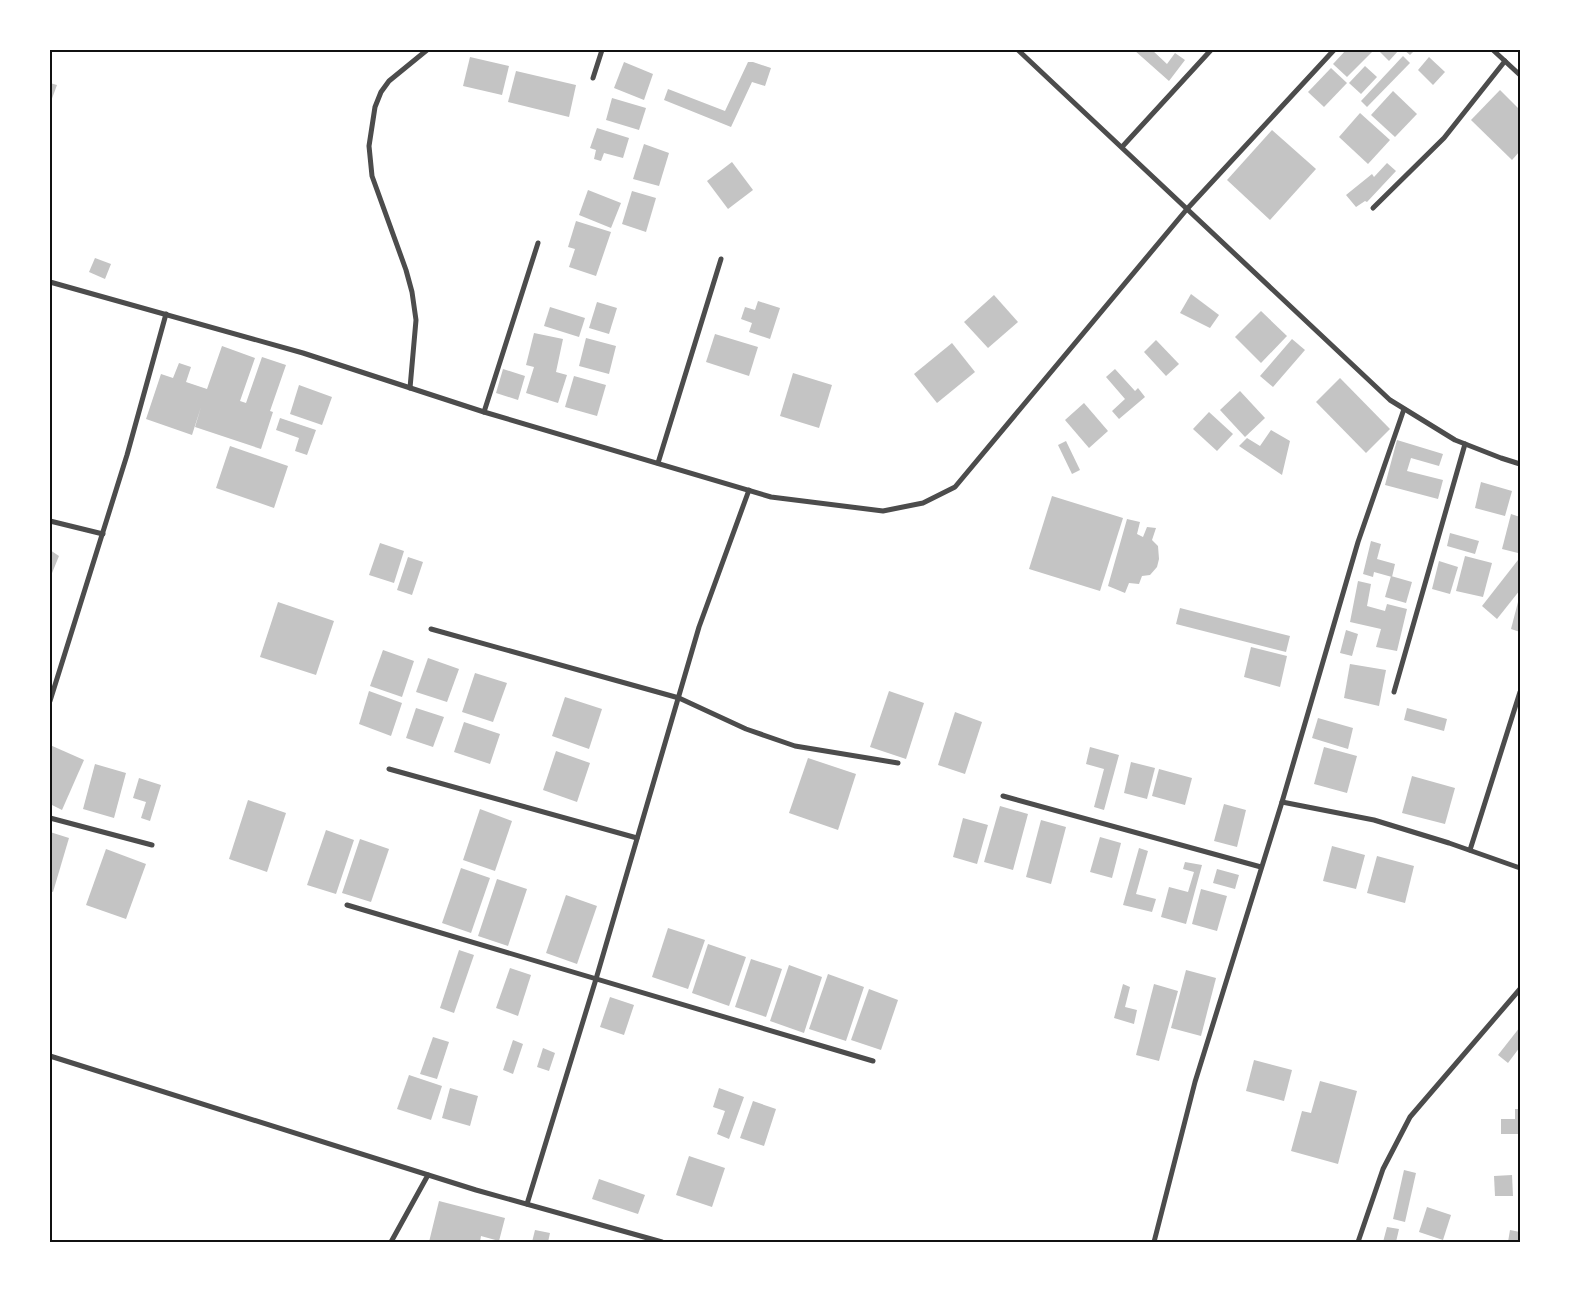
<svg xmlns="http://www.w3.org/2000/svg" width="1570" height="1292" viewBox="0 0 1570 1292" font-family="'Asap Condensed',sans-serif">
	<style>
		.building { fill: #c4c4c4 }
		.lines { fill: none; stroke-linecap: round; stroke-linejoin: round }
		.minor { stroke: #4c4c4c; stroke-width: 5 }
		.neatline { fill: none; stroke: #111; stroke-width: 2 }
	</style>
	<rect width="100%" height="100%" fill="#fff"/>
	<g class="building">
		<polygon points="1134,50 1152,50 1167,64 1175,53 1185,60 1169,81"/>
		<polygon points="1346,50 1374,50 1347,77 1333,64"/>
		<polygon points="1378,50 1399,50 1389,61"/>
		<polygon points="1404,50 1415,50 1410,55"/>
		<polygon points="1403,56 1410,63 1367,107 1361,101"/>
		<polygon points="470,57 509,66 502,95 463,86"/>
		<polygon points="1429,57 1445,72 1433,85 1418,70"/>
		<polygon points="624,62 653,74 644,100 614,88"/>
		<polygon points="748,62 753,62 771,68 765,86 752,82 731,127 664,100 668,89 725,111"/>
		<polygon points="1365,66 1377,77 1361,94 1349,83"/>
		<polygon points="1331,68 1347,83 1324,107 1308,92"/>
		<polygon points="516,71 576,85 569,117 508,102"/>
		<polygon points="50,83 57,85 50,104"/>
		<polygon points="1500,90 1520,110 1520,151 1512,160 1471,120"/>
		<polygon points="1393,91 1417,114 1395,137 1371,115"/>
		<polygon points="612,98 646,108 639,130 606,120"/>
		<polygon points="1360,113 1390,140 1368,164 1339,137"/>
		<polygon points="597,128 629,138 623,158 604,153 601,161 594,159 596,150 590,148"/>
		<polygon points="1272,130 1316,169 1270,220 1227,180"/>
		<polygon points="644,144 669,153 659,186 633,179"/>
		<polygon points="732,162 753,190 728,209 707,181"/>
		<polygon points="1387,163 1396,171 1367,202 1365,201 1356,207 1346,195 1372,174 1374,177"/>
		<polygon points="588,190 621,203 611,228 579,215"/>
		<polygon points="632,191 656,198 646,232 622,224"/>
		<polygon points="576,221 611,232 596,276 569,267 575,249 568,247"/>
		<polygon points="95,258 111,264 105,279 89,272"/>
		<polygon points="1191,294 1219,315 1210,328 1180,313"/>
		<polygon points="994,295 1018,322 988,348 964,322"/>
		<polygon points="758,301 780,308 770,339 749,332 752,323 741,319 745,307 755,310"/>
		<polygon points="597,302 617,308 609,334 589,328"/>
		<polygon points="550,307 585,318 579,337 544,326"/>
		<polygon points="1261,311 1287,336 1261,363 1235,337"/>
		<polygon points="534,333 563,339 556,372 567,375 558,403 526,393 534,367 526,365"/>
		<polygon points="715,334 758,347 749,376 706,362"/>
		<polygon points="586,338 616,346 609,374 579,366"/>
		<polygon points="1292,339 1305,350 1273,387 1260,376"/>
		<polygon points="1156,340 1179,364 1166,376 1144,352"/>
		<polygon points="952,343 975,372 937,403 914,374"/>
		<polygon points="222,346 255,358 240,401 246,403 262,357 286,365 270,411 273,412 261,449 195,427 201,407 192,435 146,419 161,374 173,378 179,363 191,367 186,382 207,389"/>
		<polygon points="503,369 525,376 518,400 496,393"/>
		<polygon points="1115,369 1135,391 1138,388 1145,397 1119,419 1112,411 1125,399 1106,377"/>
		<polygon points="793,373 832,385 819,428 780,416"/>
		<polygon points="574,376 606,385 597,416 565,407"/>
		<polygon points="1340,378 1390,429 1366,453 1316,402"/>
		<polygon points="299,385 332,397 322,425 290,414"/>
		<polygon points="1240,391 1265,418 1245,437 1220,410"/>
		<polygon points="1084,403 1108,431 1089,448 1065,420"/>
		<polygon points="1209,412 1233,434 1217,451 1193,429"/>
		<polygon points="280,418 316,430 307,455 295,451 299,438 276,430"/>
		<polygon points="1271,430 1290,441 1282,475 1239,446 1247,438 1260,446"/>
		<polygon points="1397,440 1443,454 1439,466 1411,458 1407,471 1443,480 1438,499 1385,485"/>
		<polygon points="1066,441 1080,470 1072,474 1058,445"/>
		<polygon points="230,446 288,466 274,508 216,488"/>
		<polygon points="1481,482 1512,491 1505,516 1475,508"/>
		<polygon points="1052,496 1123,518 1100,591 1029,569"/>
		<polygon points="1511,514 1520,517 1520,545 1518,553 1502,549"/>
		<polygon points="1127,519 1140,522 1137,534 1143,537 1147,527 1156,528 1152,540 1158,546 1159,559 1157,567 1150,575 1142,576 1139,584 1129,583 1125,593 1108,586"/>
		<polygon points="1450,533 1479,541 1475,554 1447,546"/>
		<polygon points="1371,541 1381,544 1377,559 1395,564 1392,577 1374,572 1373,577 1363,574"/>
		<polygon points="380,543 404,551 394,583 369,575"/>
		<polygon points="50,550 59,556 50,578"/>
		<polygon points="1465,556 1492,563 1483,597 1456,591"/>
		<polygon points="408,557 423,562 412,595 397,590"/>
		<polygon points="1518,560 1520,562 1520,590 1497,619 1482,606"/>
		<polygon points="1439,561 1458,567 1450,594 1432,589"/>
		<polygon points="1391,576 1412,582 1406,603 1385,597"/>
		<polygon points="1358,581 1371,584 1367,606 1385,611 1387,604 1407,609 1397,651 1376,647 1381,629 1350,622"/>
		<polygon points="278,602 334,621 316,675 260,657"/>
		<polygon points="1518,602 1520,603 1520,632 1511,629"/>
		<polygon points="1180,608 1290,636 1286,652 1176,624"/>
		<polygon points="1346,630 1358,634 1352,656 1340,653"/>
		<polygon points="1251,647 1287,656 1280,687 1244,677"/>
		<polygon points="383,650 414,661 402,697 370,686"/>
		<polygon points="428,658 459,669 447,702 416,692"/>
		<polygon points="1350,664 1386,670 1379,706 1344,698"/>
		<polygon points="475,673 507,683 493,722 462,712"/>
		<polygon points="369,691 402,703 391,736 359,724"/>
		<polygon points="889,691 924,703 906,759 870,747"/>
		<polygon points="565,697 602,709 589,749 552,736"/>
		<polygon points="416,708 444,717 433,747 406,738"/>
		<polygon points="1407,708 1447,719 1444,731 1404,720"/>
		<polygon points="955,712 982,722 965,774 938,765"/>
		<polygon points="1318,718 1353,728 1348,749 1312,738"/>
		<polygon points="464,722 500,734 490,764 454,752"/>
		<polygon points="50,745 84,760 62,810 50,804"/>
		<polygon points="1090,747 1119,755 1104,810 1094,807 1104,769 1086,764"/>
		<polygon points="1324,747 1357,756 1347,793 1314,784"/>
		<polygon points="556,751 590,763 577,802 543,790"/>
		<polygon points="808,758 856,774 838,830 789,813"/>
		<polygon points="1131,762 1155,768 1147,799 1124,793"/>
		<polygon points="95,764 126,773 114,818 83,809"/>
		<polygon points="1159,769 1192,778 1185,805 1152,796"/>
		<polygon points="1412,776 1455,788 1445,824 1402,813"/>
		<polygon points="139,778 161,785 150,821 141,818 146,802 133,798"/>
		<polygon points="248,800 286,813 267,872 229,859"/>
		<polygon points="1224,804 1246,810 1237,847 1214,841"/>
		<polygon points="1000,806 1028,814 1013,870 984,862"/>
		<polygon points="480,809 512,821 495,871 463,860"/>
		<polygon points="963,818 988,825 977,864 953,857"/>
		<polygon points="1041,820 1066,827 1051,884 1026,877"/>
		<polygon points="326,830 354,840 336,894 307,885"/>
		<polygon points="50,832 69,838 53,892 50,891"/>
		<polygon points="1100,837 1121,843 1112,878 1090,872"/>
		<polygon points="360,839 389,849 371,902 342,893"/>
		<polygon points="1332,846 1365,855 1356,889 1323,881"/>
		<polygon points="1139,848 1148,851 1136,894 1156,899 1152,912 1123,905"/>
		<polygon points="106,849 146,864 126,919 86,905"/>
		<polygon points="1377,856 1414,866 1405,903 1367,893"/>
		<polygon points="1185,862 1202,865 1186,924 1161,917 1169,887 1188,892 1194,872 1183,869"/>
		<polygon points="461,868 490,878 471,933 442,923"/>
		<polygon points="1217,869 1239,875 1235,889 1213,883"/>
		<polygon points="497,879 527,889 508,946 478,936"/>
		<polygon points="1201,889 1227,896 1217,931 1192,924"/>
		<polygon points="566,895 597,906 577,964 546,953"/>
		<polygon points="668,928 705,940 688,989 652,977"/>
		<polygon points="708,944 746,957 729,1006 692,993"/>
		<polygon points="459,950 474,955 454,1013 440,1008"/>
		<polygon points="751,959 782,969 766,1017 735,1007"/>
		<polygon points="789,965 822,977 804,1033 770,1021"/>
		<polygon points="510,968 531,975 518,1016 496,1008"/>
		<polygon points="1186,970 1216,978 1201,1036 1171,1028"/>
		<polygon points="828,974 864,987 846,1041 809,1029"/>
		<polygon points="1123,984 1130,987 1125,1007 1137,1010 1134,1024 1114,1018"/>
		<polygon points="1154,984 1178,991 1159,1061 1136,1055"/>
		<polygon points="869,989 898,1000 881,1050 851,1040"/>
		<polygon points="610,997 634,1005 624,1035 600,1027"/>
		<polygon points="1520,1027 1520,1047 1508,1063 1498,1055"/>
		<polygon points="433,1037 449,1042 437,1079 420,1074"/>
		<polygon points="513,1040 523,1044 513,1074 503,1070"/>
		<polygon points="543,1048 555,1053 549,1071 537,1067"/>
		<polygon points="1254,1060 1292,1070 1284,1101 1246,1091"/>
		<polygon points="409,1075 442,1086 431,1120 397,1109"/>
		<polygon points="1320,1081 1357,1091 1338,1164 1291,1151 1302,1111 1311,1113"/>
		<polygon points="450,1088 478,1096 470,1126 442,1118"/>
		<polygon points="719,1088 744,1097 729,1139 717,1134 725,1111 713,1107"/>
		<polygon points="753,1101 776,1109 764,1146 740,1138"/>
		<polygon points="1515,1109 1520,1109 1520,1134 1501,1134 1501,1119 1515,1119"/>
		<polygon points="689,1156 725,1168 712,1207 676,1195"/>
		<polygon points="1404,1170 1416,1173 1405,1222 1393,1219"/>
		<polygon points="1512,1175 1513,1196 1495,1196 1494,1176"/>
		<polygon points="599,1179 645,1195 638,1214 592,1199"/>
		<polygon points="439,1201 505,1218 499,1241 481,1236 480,1242 429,1242"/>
		<polygon points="1427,1207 1451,1215 1443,1240 1419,1232"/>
		<polygon points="1387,1227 1399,1229 1396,1242 1383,1242"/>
		<polygon points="535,1230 550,1233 548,1242 532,1242"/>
		<polygon points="1510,1230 1520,1232 1520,1242 1508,1242"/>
	</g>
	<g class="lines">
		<g class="minor">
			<polyline points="1018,50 1390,400 1455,440 1501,458 1520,464"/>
			<polyline points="1493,50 1520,75"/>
			<polyline points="593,78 602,50"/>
			<polyline points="1122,147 1211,50"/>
			<polyline points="1373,208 1444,138 1505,61"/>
			<polyline points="50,282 303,353 484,412 771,497 883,511 923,503 955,487 1187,209 1334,50"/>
			<polyline points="410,388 416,320 412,292 406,270 372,176 369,146 375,107 381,92 389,81 427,50"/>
			<polyline points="484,412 538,243"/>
			<polyline points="658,463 721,259"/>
			<polyline points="50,521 103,534"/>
			<polyline points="431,629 679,698 746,729 795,746 898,763"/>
			<polyline points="1394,692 1465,444"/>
			<polyline points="50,701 127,455 166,314"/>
			<polyline points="389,769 637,838"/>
			<polyline points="1003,796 1261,867"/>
			<polyline points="1282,802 1374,820 1449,843 1520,868"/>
			<polyline points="50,818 152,845"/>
			<polyline points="1470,850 1520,692"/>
			<polyline points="347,905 873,1061"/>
			<polyline points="50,1056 476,1190 662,1242"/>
			<polyline points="527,1204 596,979 699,627 749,490"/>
			<polyline points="391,1242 428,1175"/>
			<polyline points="1154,1242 1195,1082 1282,802 1358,542 1404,409"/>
			<polyline points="1358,1242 1383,1169 1410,1117 1520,989"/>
		</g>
	</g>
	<rect width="1570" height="1292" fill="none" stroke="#ffffff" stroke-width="102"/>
	<rect x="51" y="51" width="1468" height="1190" class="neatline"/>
</svg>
